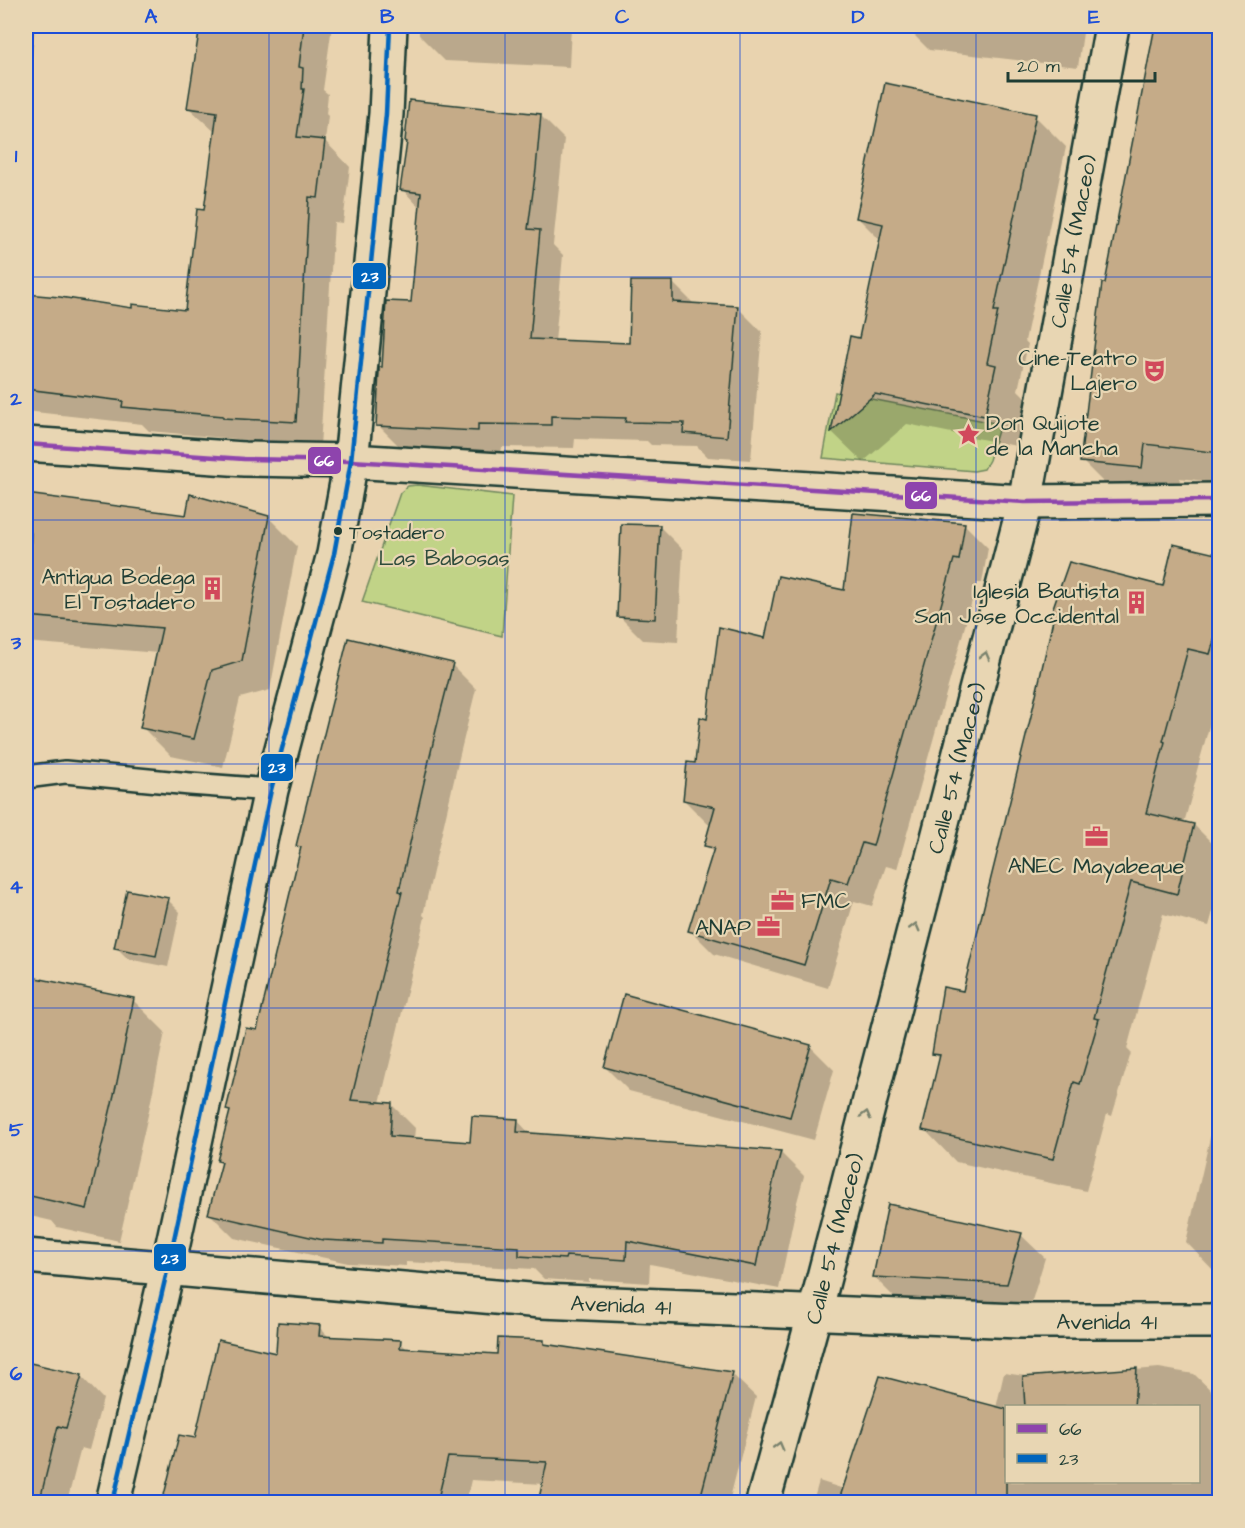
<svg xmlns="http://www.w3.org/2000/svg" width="1245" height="1528" viewBox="0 0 1245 1528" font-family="'Architects Daughter',sans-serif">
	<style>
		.green { fill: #c1d387; stroke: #70885e; stroke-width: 1.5 }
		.shadow { fill: #0003; fill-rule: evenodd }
		.building { fill: #c5ab88; stroke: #1f3d34; stroke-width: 1.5 }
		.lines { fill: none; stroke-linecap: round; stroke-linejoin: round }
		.service-casing { stroke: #1f3d34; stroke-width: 26 }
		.minor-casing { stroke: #1f3d34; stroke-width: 38 }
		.primary-casing { stroke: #1f3d34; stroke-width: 38 }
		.service { stroke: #e8d6b3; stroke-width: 21 }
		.minor { stroke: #e8d6b3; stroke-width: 33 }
		.primary { stroke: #e8d6b3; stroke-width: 33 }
		.bus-1-casing { stroke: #e8d6b3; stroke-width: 9 }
		.bus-2-casing { stroke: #e8d6b3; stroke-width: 9 }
		.bus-1 { stroke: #8e44ad; stroke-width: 4.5 }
		.bus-2 { stroke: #0065bd; stroke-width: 4.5 }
		.oneway { stroke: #79826d }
		.grid { fill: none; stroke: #1d4ed8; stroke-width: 1.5; stroke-opacity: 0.55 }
		.bus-dot { fill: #1f3d34; stroke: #e8d6b3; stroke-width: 2 }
		.labels { text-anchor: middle; stroke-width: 4.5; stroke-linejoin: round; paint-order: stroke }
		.bus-label { font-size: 20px; fill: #1f3d34; stroke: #e8d6b3; text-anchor: start }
		.street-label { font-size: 22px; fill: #1f3d34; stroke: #e8d6b3 }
		.poi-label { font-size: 22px; fill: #1f3d34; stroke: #e8d6b3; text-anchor: end }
		.park-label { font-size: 22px; fill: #2f4c3c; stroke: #e8d6b3 }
		.line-badge { stroke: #e8d6b3; stroke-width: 2 }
		.badge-label { font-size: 16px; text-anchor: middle; font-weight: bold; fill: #fff }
		.neatline { fill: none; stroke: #1d4ed8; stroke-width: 2 }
		.grid-label { font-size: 20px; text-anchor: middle; font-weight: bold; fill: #1d4ed8 }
	</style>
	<rect width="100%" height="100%" fill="#e9d3af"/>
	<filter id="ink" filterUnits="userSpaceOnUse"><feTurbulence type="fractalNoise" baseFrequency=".0167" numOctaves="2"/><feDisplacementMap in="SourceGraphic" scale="12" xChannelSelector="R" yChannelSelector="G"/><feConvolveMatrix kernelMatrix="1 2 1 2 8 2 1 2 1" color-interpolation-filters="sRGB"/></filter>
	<g filter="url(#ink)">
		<g class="green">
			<polygon points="835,392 1000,424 989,460 984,469 974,471 823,458"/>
			<polygon points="417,485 512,496 502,636 362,602 400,493 408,486"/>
		</g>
		<g class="shadow">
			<polygon points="26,26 35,26 32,59 26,59"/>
			<polygon points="199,26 332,26 323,90 328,94 326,114 328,116 325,141 350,167 343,223 334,222 320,447 249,443 247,440 149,431 142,424 26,411 26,293 133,310 186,311 205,211 216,133 189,108 199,39 198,38"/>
			<polygon points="419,26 571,26 569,67 445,61 419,35"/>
			<polygon points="905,26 1084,26 1078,67 929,50"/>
			<polygon points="1157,26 1220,26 1220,483 1180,478 1177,503 1117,496 1082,461 1106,285"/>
			<polygon points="540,115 564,139 553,245 563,255 555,342 630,345 673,283 695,305 738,308 762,332 751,460 708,457 697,446 651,445 647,441 575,439 574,448 502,447 501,454 402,449 378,425 383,369 412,303 421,209 402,189"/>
			<polygon points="1035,116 1066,147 1025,341 1028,344 1018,390 1026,398 1016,446 907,424 863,462 832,432 852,338 860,339 881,241 858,218"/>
			<polygon points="26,495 187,517 268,517 297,546 270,690 240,698 223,767 171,756 142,727 158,653 26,642"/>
			<polygon points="964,524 988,548 982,583 977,583 897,869 886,866 872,906 854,901 828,988 714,954 690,930 714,853 706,846 712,825 708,824 684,800 696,765 708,721 766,639 846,591"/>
			<polygon points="659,526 683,550 678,642 643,640 619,616"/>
			<polygon points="1220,557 1220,687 1196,774 1197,776 1184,823 1194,825 1220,851 1220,886 1209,926 1163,914 1127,1049 1131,1053 1112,1116 1107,1114 1086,1191 956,1162 924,1129 940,1059 934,1053 964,993 1033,713 1054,622 1051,619 1165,588"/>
			<polygon points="452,665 476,689 460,754 423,915 425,917 380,1103 391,1104 415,1128 414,1139 471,1143 517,1120 531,1135 780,1152 804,1176 797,1202 779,1289 650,1264 649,1283 589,1279 589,1282 544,1279 534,1269 406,1262 406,1266 348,1263 234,1238 210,1214 222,1165 219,1161 231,1113 228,1109 258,1032 302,849 298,845"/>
			<polygon points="168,900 180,912 168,967 128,959 116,947"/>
			<polygon points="26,978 133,1000 165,1032 148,1115 119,1241 57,1227 52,1221 26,1215"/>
			<polygon points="810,1046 834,1070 814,1140 629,1091 605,1067"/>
			<polygon points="1220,1094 1220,1274 1217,1274 1186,1242"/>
			<polygon points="1021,1235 1045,1258 1030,1307 898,1301 874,1277"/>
			<polygon points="319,1327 330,1338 400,1342 408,1350 498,1356 543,1341 548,1346 732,1374 756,1397 729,1502 539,1502 544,1484 471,1480 466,1502 164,1502 196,1440 278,1355"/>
			<polygon points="26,1363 81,1376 103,1399 89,1450 81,1448 67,1502 26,1502"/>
			<path d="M1159 1368 1194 1374 1220 1399V1494L1218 1502H813L819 1481 844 1489 996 1408 1004 1373 1040 1378ZM1006 1406H1198V1482H1006Z"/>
		</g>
		<g class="building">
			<polygon points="200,26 304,26 299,67 303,68 302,89 304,89 297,137 325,140 318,198 309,197 296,422 223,418 223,416 122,407 123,401 26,389 26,294 60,297 132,308 132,304 185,310 197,209 204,210 217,112 187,108"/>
			<polygon points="1155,26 1220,26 1220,453 1145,444 1142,468 1080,462 1102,283 1105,283"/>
			<polygon points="885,83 1036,114 994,311 998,311 987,363 996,365 985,416 875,394 831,432 850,336 859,338 883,224 856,218"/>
			<polygon points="409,100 541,114 536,169 528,229 540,230 530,339 629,343 631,281 673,281 673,302 738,306 727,437 683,433 684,423 625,422 626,418 551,416 551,425 478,424 478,431 376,426 379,372 379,367 382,367 386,301 411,302 421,193 400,190 407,142 405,141"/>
			<polygon points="26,494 186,515 190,494 269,516 242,661 212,670 194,739 140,728 162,628 27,616 31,533 26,533"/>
			<polygon points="853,513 965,523 959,560 954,559 873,846 862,843 848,883 831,878 804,965 688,931 714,848 704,846 715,807 683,800 687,762 695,763 700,717 707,719 719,627 765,638 778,576 844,590"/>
			<polygon points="621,524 660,525 655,619 617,617"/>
			<polygon points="1173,544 1220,555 1220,621 1210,654 1188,649 1163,741 1165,742 1146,813 1194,824 1177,894 1131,882 1094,1018 1099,1019 1080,1084 1074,1082 1053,1159 922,1130 940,1055 932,1054 943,987 963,991 1032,712 1053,620 1049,619 1069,562 1163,586"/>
			<polygon points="348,638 453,663 436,730 399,891 402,892 351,1100 392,1103 390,1136 470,1142 472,1116 518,1119 517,1132 781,1151 774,1178 756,1266 627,1241 626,1260 566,1256 565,1259 519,1256 519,1247 382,1239 382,1243 323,1240 208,1214 222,1162 217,1161 230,1111 226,1110 246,1028 257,1030 301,847 296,846"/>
			<polygon points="127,890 169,898 156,956 114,948"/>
			<polygon points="26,976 134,998 117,1082 87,1209 26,1195"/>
			<polygon points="624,994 811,1045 790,1117 604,1067"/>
			<polygon points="888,1204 1022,1233 1007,1284 873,1277"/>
			<polygon points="278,1322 320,1325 319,1336 401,1340 400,1348 497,1354 498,1338 544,1340 544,1344 733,1372 699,1503 538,1503 547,1462 448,1457 437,1503 162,1503 179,1435 195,1438 218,1340 276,1353"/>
			<polygon points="26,1362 82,1375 66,1428 58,1426 40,1500 26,1498"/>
			<polygon points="1137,1368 1134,1407 1025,1407 1023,1377"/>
			<polygon points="880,1376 1006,1409 1006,1503 838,1503"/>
		</g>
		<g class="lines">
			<defs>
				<polyline id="service" points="26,777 65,772 190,784 271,790"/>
				<g id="minor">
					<polyline points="26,444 244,459 351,461 1025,502 1220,500"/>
					<path id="s1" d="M26 1256 541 1301 1019 1321H1220"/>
				</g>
				<g id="primary">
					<polyline points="113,1502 168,1267 271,790 334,554 351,461 386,114 390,26"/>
					<path id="s2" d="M763 1502 815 1312 1025 502 1112 26"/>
				</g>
			</defs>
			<use href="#service" class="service-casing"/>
			<use href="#minor" class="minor-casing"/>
			<use href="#primary" class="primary-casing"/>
			<use href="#service" class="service"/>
			<use href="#minor" class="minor"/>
			<use href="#primary" class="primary"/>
			<defs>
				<polyline id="bus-1" points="26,444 244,459 351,461 1025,502 1220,500"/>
				<polyline id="bus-2" points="113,1502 168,1267 271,790 334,554 351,461 386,114 390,26"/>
			</defs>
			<use href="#bus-1" class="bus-1-casing"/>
			<use href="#bus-2" class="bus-2-casing"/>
			<use href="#bus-1" class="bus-1"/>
			<use href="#bus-2" class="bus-2"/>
		</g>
		<defs><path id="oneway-chevron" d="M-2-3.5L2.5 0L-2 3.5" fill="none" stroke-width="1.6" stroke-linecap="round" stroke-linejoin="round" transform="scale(1.5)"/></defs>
		<g class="oneway">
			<use href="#oneway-chevron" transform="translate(985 656) rotate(-75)"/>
			<use href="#oneway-chevron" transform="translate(915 927) rotate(-75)"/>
			<use href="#oneway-chevron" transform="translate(866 1115) rotate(-75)"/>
			<use href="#oneway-chevron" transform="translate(779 1446) rotate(-75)"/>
		</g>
	</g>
	<path class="grid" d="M269 26V1502M505 26V1502M740 26V1502M976 26V1502M26 277H1220M26 520H1220M26 764H1220M26 1008H1220M26 1251H1220"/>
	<defs>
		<symbol id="theatre-bare" viewBox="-9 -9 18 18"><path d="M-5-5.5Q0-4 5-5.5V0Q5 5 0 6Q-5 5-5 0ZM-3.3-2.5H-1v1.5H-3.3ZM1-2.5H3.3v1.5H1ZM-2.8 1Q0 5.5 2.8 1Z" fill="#d1495b" stroke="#e8d6b3" stroke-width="2.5" paint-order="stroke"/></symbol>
		<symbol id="sight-bare" viewBox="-9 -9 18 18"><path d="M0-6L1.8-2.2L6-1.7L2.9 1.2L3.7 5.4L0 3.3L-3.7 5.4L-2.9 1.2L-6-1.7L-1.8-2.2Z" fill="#d1495b" stroke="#e8d6b3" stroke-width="2.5" paint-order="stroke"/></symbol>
		<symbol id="building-bare" viewBox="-9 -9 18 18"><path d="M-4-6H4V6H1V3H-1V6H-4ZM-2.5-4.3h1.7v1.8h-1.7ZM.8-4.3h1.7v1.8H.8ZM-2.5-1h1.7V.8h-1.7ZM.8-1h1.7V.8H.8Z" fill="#d1495b" stroke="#e8d6b3" stroke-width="2.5" paint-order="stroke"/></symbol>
		<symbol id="office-bare" viewBox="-9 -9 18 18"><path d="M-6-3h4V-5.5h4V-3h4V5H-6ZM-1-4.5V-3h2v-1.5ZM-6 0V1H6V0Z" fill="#d1495b" stroke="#e8d6b3" stroke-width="2.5" paint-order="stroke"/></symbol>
	</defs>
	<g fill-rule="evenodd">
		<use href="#theatre-bare" x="1138" y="354" width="33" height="33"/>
		<use href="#sight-bare" x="952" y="418" width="33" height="33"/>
		<use href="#building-bare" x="196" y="572" width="33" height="33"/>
		<use href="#building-bare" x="1120" y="586" width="33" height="33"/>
		<use href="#office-bare" x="1080" y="820" width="33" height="33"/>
		<use href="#office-bare" x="766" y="884" width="33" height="33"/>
		<use href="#office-bare" x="752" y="910" width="33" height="33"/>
	</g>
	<circle class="bus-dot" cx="338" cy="531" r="5"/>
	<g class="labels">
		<g class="bus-label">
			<text x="349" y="539">Tostadero</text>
		</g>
		<g class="street-label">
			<text dy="8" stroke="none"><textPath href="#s2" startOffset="1299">Calle 54 (Maceo)</textPath></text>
			<text dy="8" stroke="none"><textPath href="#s2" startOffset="759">Calle 54 (Maceo)</textPath></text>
			<text dy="8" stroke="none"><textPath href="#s2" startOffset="273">Calle 54 (Maceo)</textPath></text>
			<text dy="8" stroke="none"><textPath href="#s1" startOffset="597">Avenida 41</textPath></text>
			<text dy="8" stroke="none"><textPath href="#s1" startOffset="1083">Avenida 41</textPath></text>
		</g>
		<g class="poi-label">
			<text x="1137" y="365">Cine-Teatro<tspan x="1137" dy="25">Lajero</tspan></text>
			<text x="986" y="430" text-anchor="start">Don Quijote<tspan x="986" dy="25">de la Mancha</tspan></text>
			<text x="195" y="584">Antigua Bodega<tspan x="195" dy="25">El Tostadero</tspan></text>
			<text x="1119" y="598">Iglesia Bautista<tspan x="1119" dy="25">San Jose Occidental</tspan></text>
			<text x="1096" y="873" text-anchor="middle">ANEC Mayabeque</text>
			<text x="801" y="908" text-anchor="start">FMC</text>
			<text x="751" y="935">ANAP</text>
		</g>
		<g class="park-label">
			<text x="444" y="565">Las Babosas</text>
		</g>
	</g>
	<g class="line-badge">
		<rect x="352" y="262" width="35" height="28" rx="6" fill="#0065bd"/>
		<rect x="307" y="446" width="35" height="29" rx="6" fill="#8e44ad"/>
		<rect x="904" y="481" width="34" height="29" rx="6" fill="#8e44ad"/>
		<rect x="260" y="753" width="34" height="29" rx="6" fill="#0065bd"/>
		<rect x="153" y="1243" width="34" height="29" rx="6" fill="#0065bd"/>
	</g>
	<g class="badge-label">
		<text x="370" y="282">23</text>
		<text x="324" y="466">66</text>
		<text x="921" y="501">66</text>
		<text x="277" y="773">23</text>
		<text x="170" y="1264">23</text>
	</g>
	<rect width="1245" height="1528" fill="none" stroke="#e8d6b3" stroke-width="66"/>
	<rect x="1005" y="1405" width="195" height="78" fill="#e8d6b3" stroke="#989980" stroke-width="1.5"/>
	<rect x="1017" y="1424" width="30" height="9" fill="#8e44ad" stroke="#989980" stroke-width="1.5"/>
	<text x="1059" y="1435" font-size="18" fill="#1f3d34">66</text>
	<rect x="1017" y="1454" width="30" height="9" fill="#0065bd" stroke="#989980" stroke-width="1.5"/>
	<text x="1059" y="1465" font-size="18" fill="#1f3d34">23</text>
	<path d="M1008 72v9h147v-9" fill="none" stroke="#1f3d34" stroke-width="3"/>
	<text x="1017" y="72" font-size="18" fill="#1f3d34" stroke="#e8d6b3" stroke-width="4.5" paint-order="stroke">20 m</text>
	<rect x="33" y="33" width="1179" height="1462" class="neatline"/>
	<g class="grid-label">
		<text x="151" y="23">A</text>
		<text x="387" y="23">B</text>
		<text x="622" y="23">C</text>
		<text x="858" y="23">D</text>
		<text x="1094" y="23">E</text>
		<text x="16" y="162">1</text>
		<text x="16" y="405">2</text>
		<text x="16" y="649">3</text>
		<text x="16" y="893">4</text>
		<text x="16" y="1136">5</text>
		<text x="16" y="1380">6</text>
	</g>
</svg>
